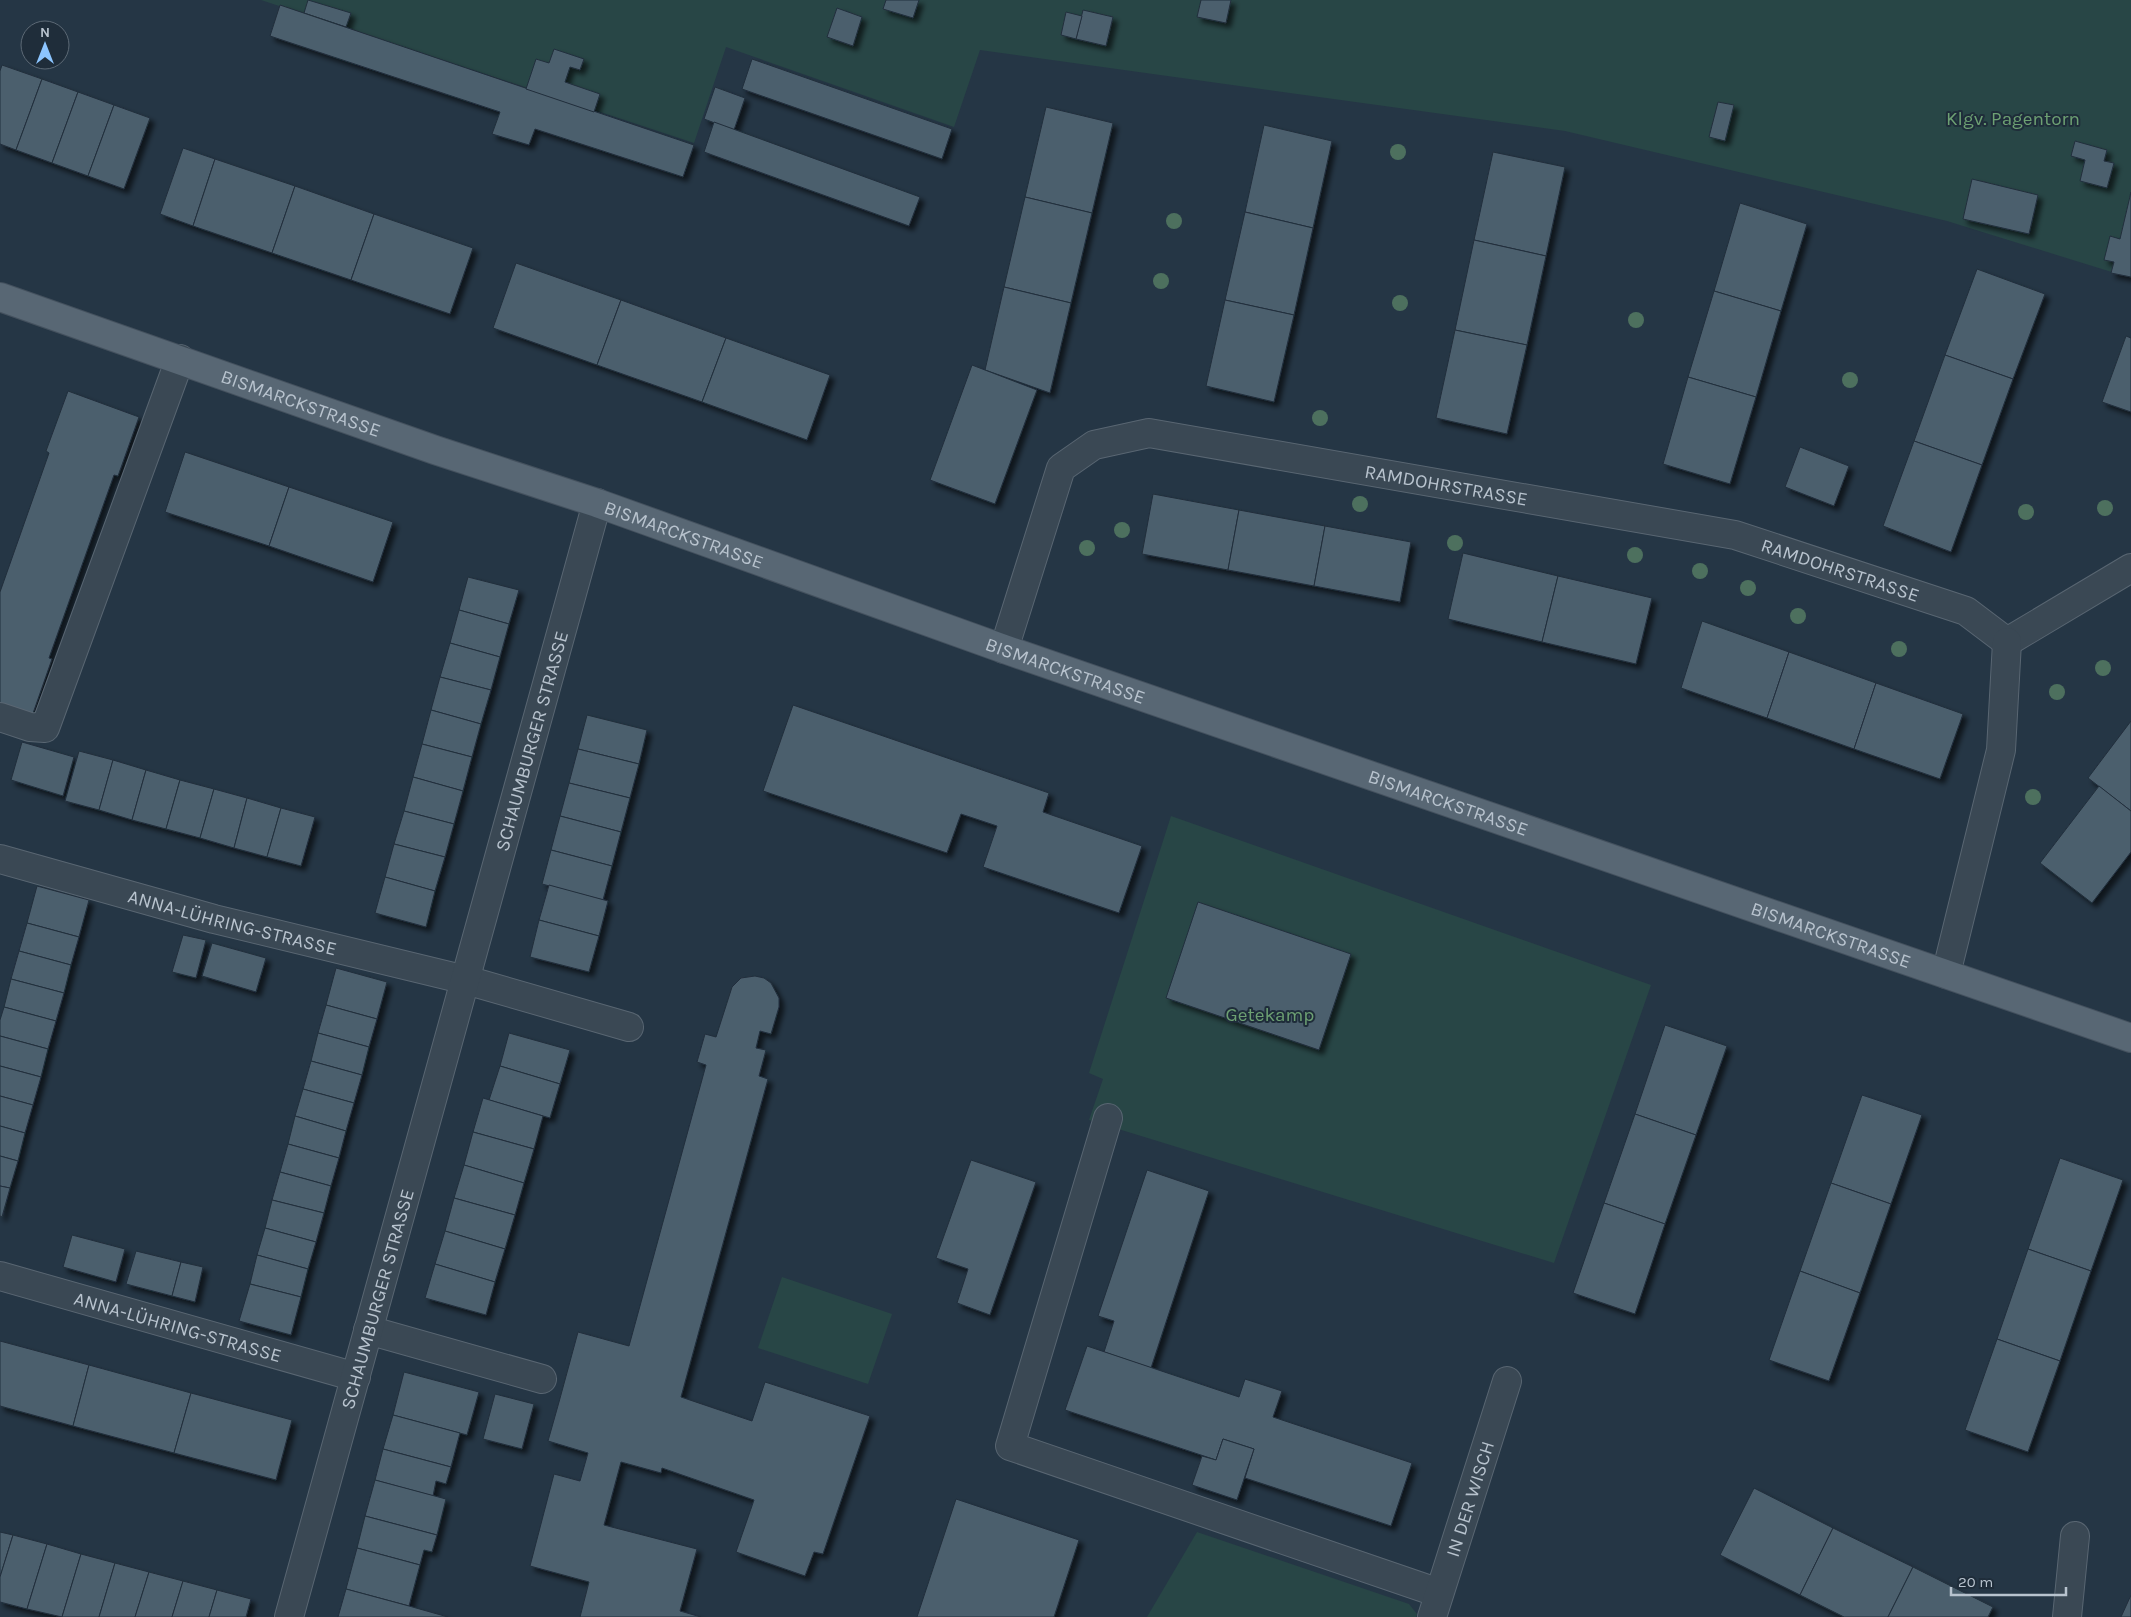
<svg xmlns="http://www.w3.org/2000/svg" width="2131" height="1617" viewBox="0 0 2131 1617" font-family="Karla,sans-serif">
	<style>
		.green { fill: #284646 }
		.building { fill: #4c5e6d; stroke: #212f3c; filter: url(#shadow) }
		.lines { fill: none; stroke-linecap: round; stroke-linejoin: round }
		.minor-casing { stroke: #596672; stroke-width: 30 }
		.major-casing { stroke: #44515e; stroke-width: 30 }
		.minor { stroke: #3a4854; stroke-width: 28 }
		.major { stroke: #586774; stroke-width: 28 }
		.tree { fill: #4d705e }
		.labels { text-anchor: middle; stroke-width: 4; stroke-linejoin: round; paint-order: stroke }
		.park-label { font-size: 19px; fill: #6da073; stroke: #1f2d3a }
		.street-label { font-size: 19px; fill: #b8c3ce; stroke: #1f2d3a }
	</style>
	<defs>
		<filter id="shadow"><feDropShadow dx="4.5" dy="4.5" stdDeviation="2.5" flood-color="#0009"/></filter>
	</defs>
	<rect width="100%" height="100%" fill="#253645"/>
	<g class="green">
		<polygon points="261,0 2131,0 2131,278 1947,221 1565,131 980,50 954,127 726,47 694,143"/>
		<polygon points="1171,816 1651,985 1554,1263 1089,1120 1103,1079 1089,1073"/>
		<polygon points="782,1277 892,1314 868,1384 758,1348"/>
		<polygon points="1197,1532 1409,1604 1417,1614 1416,1617 1147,1617"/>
	</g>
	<g class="building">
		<polygon points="308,0 351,13 346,27 304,13"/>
		<polygon points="886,0 919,0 913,18 883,9"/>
		<polygon points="1201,0 1231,0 1226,23 1197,17"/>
		<polygon points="280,5 694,145 683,177 535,129 529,145 492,134 500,112 270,36"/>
		<polygon points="837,8 862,17 853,46 827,37"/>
		<polygon points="1083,10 1113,17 1106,46 1076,39"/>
		<polygon points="1066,12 1082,16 1076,39 1061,35"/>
		<polygon points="554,49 584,59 580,70 570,67 565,82 600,94 594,112 526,89 536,59 549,63"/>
		<polygon points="752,59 952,129 942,159 742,89"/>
		<polygon points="2,65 42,79 16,150 0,144 0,71"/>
		<polygon points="42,79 78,92 52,163 16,150"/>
		<polygon points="715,87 745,98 734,130 704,119"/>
		<polygon points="78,92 114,105 88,176 52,163"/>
		<polygon points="1718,102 1734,105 1725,141 1709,137"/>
		<polygon points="114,105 150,118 124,189 88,176"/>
		<polygon points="1046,107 1113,123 1092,213 1025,197"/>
		<polygon points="714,122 920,197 909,226 704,152"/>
		<polygon points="1264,125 1332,141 1313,228 1245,212"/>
		<polygon points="2075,141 2107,150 2104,161 2114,163 2107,188 2080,181 2085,160 2071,156"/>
		<polygon points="183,148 215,159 193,226 160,214"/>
		<polygon points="1493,152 1565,167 1546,256 1474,240"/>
		<polygon points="215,159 295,186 272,253 193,226"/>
		<polygon points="1972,179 2038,195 2029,234 1963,219"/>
		<polygon points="295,186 374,214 351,280 272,253"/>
		<polygon points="2131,192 2131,277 2111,273 2114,262 2104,260 2110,236 2120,239"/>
		<polygon points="1025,197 1092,213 1071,303 1004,287"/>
		<polygon points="1740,203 1807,224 1781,311 1714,291"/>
		<polygon points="1245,212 1313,228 1294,315 1225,300"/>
		<polygon points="374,214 473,248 450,314 351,280"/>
		<polygon points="1474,240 1546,256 1527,345 1455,330"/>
		<polygon points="516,263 621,300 597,365 493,328"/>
		<polygon points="1977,269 2045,294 2013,379 1945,355"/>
		<polygon points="1004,287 1071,303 1050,393 985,370"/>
		<polygon points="1714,291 1781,311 1756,397 1688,377"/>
		<polygon points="621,300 726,338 702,402 597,365"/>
		<polygon points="1225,300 1294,315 1274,402 1206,386"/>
		<polygon points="1455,330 1527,345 1507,434 1436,418"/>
		<polygon points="2126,336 2131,338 2131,412 2102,402"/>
		<polygon points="726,338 830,375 807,440 702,402"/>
		<polygon points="1945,355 2013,379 1982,465 1914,441"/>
		<polygon points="972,365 1037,390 995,504 930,480"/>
		<polygon points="1688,377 1756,397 1730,484 1663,464"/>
		<polygon points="68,391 139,417 118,476 114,475 49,658 52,659 31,719 0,708 0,592 49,453 46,451"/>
		<polygon points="1914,441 1982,465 1951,552 1883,526"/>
		<polygon points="1800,447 1849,466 1834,506 1785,487"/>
		<polygon points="185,452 289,487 269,546 165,512"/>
		<polygon points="289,487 393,522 373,582 269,546"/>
		<polygon points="1153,494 1239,510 1228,570 1142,554"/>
		<polygon points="1239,510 1325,526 1314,586 1228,570"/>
		<polygon points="1325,526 1411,542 1400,602 1314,586"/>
		<polygon points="1463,553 1558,576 1542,642 1448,619"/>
		<polygon points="1558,576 1652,598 1636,664 1542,642"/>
		<polygon points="468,577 519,590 509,624 459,610"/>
		<polygon points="459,610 509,624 500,657 450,643"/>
		<polygon points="1702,621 1789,652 1767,718 1681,688"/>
		<polygon points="450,643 500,657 491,690 440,677"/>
		<polygon points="1789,652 1876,683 1854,749 1767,718"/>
		<polygon points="440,677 491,690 481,724 431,710"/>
		<polygon points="1876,683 1963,714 1940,779 1854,749"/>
		<polygon points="793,705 1049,793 1043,812 1142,846 1119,913 983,867 997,826 961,814 947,853 763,791"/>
		<polygon points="431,710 481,724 472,757 422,744"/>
		<polygon points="587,715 647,730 639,764 578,749"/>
		<polygon points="2131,721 2131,811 2088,778"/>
		<polygon points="22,742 74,757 63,796 11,780"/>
		<polygon points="422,744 472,757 463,791 413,777"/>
		<polygon points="578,749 639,764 630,798 569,783"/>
		<polygon points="79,751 113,760 99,810 65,801"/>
		<polygon points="113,760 146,770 132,820 99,810"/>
		<polygon points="146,770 180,780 166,829 132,820"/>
		<polygon points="413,777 463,791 454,824 404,811"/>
		<polygon points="180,780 214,789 200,838 166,829"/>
		<polygon points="569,783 630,798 621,832 560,816"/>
		<polygon points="2099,786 2131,811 2131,852 2092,903 2040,863"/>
		<polygon points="214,789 247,798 234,848 200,838"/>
		<polygon points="247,798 281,808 267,857 234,848"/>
		<polygon points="281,808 315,817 301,866 267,857"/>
		<polygon points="404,811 454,824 445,857 394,844"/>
		<polygon points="560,816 621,832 612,866 551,850"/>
		<polygon points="394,844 445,857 435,891 385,877"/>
		<polygon points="551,850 612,866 603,900 542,884"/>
		<polygon points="385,877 435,891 426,927 375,913"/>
		<polygon points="549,885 608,901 599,936 539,920"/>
		<polygon points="37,886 89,900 79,937 27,923"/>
		<polygon points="1198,902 1351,954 1319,1050 1166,998"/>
		<polygon points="539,920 599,936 589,972 530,957"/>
		<polygon points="27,923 79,937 71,965 19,951"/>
		<polygon points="183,935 206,940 196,978 172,972"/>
		<polygon points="212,943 266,958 256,992 202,976"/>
		<polygon points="19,951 71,965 64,993 11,979"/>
		<polygon points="336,968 387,982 377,1019 326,1005"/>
		<polygon points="755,976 764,978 771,983 779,998 779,1007 771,1034 760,1031 756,1048 766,1050 759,1076 768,1079 681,1397 752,1421 765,1382 870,1416 823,1554 814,1552 805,1576 736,1552 754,1500 662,1468 661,1473 621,1462 604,1525 697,1549 680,1611 701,1617 580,1617 589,1582 530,1566 554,1474 580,1481 588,1453 548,1441 559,1402 578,1332 629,1346 706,1065 697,1062 705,1034 716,1037 732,987 741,978"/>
		<polygon points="11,979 64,993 56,1021 4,1007"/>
		<polygon points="326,1005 377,1019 369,1047 318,1033"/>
		<polygon points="4,1007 56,1021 48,1049 0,1036 0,1020"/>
		<polygon points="1665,1025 1727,1046 1696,1135 1635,1114"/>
		<polygon points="318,1033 369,1047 362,1075 311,1061"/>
		<polygon points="509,1033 570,1050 560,1084 500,1066"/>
		<polygon points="0,1036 48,1049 41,1077 0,1066"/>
		<polygon points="311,1061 362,1075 354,1103 303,1089"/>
		<polygon points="0,1066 41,1077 33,1105 0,1096"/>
		<polygon points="500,1066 560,1084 550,1118 489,1100"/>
		<polygon points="303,1089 354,1103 346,1131 295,1116"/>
		<polygon points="1862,1095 1922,1115 1891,1204 1831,1183"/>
		<polygon points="0,1096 33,1105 25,1133 0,1126"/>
		<polygon points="483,1098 543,1116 534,1149 473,1132"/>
		<polygon points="1635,1114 1696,1135 1665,1224 1604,1203"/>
		<polygon points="295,1116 346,1131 339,1158 288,1144"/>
		<polygon points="0,1126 25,1133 18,1161 0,1156"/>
		<polygon points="473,1132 534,1149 524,1183 464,1165"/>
		<polygon points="288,1144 339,1158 331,1186 280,1172"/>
		<polygon points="0,1156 18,1161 10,1188 0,1186"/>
		<polygon points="2060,1158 2123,1180 2091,1271 2028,1249"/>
		<polygon points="971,1160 1036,1182 990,1315 957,1303 968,1269 936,1258"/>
		<polygon points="464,1165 524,1183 515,1215 454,1198"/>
		<polygon points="1147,1170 1209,1191 1151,1368 1104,1352 1114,1321 1098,1316"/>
		<polygon points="280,1172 331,1186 324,1213 272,1200"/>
		<polygon points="1831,1183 1891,1204 1860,1293 1800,1271"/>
		<polygon points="0,1186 10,1188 2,1217 0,1216"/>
		<polygon points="454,1198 515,1215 505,1249 445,1231"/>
		<polygon points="272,1200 324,1213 316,1242 265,1228"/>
		<polygon points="1604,1203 1665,1224 1635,1314 1573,1293"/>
		<polygon points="265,1228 316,1242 308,1269 257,1255"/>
		<polygon points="445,1231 505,1249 495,1282 435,1264"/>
		<polygon points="72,1235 125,1249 116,1282 63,1267"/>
		<polygon points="2028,1249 2091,1271 2060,1361 1997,1339"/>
		<polygon points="136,1251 181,1262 172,1296 126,1284"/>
		<polygon points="257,1255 308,1269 301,1297 250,1284"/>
		<polygon points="181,1262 203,1267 195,1302 172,1296"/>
		<polygon points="435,1264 495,1282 486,1315 425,1298"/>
		<polygon points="1800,1271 1860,1293 1829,1381 1769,1360"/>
		<polygon points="250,1284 301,1297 291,1335 239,1321"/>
		<polygon points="1997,1339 2060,1361 2028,1452 1965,1430"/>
		<polygon points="0,1341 89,1365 73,1426 0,1406"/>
		<polygon points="1087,1346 1239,1397 1245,1379 1282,1391 1273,1417 1412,1463 1391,1526 1245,1478 1254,1449 1223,1439 1216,1460 1065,1410"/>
		<polygon points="89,1365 191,1393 174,1453 73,1426"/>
		<polygon points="404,1372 479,1392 467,1435 393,1415"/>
		<polygon points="191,1393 292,1420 276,1480 174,1453"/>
		<polygon points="495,1394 534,1404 522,1449 483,1439"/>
		<polygon points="393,1415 460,1433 451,1467 383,1449"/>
		<polygon points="1223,1439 1254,1449 1237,1500 1192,1485 1202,1456 1216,1460"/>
		<polygon points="383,1449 451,1467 446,1484 436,1481 433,1496 375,1480"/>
		<polygon points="375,1480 446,1499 437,1535 365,1516"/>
		<polygon points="1754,1488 1833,1528 1800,1595 1720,1555"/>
		<polygon points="956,1499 1079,1540 1054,1617 917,1617"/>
		<polygon points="365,1516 437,1535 432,1552 424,1550 420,1565 357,1548"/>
		<polygon points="1833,1528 1913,1567 1888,1617 1844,1617 1800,1595"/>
		<polygon points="0,1532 13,1535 0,1577"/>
		<polygon points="13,1535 47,1544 27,1609 0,1602 0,1577"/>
		<polygon points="47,1544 81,1554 62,1617 27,1609"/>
		<polygon points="357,1548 420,1565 409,1606 346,1589"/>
		<polygon points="81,1554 115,1563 99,1617 62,1617"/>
		<polygon points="115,1563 149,1572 135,1617 99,1617"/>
		<polygon points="1913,1567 1993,1607 1988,1617 1888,1617"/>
		<polygon points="149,1572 183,1581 172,1617 135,1617"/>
		<polygon points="183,1581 217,1590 209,1617 172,1617"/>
		<polygon points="346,1589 409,1606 448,1617 338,1617"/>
		<polygon points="217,1590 251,1599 246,1617 209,1617"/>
		<polygon points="2131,1595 2131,1617 2121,1617"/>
	</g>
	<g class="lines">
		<defs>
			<g id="minor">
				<polyline points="2007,642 2131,568"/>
				<path id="s1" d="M1004 649 1061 468 1094 445 1149 433 1735 535 1966 611 2007 642"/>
				<polyline points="0,717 30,727 45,728 180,359"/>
				<path id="s2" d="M0 859 214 919 466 980 629 1027"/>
				<polyline points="1946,974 2001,750 2007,642"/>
				<polyline points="1108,1118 1010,1446 1439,1593"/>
				<path id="s3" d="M0 1276 356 1377"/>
				<polyline points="368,1330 542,1379"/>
				<path id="s4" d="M289 1617 597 503"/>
				<path id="s5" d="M1432 1617 1507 1381"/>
				<polyline points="2067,1617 2075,1536"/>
			</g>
			<g id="major">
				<path id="s6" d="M0 297 435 450 597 503 1004 649 2131 1038"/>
			</g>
		</defs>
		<use href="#minor" class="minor-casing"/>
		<use href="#major" class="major-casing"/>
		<use href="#minor" class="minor"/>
		<use href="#major" class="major"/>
	</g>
	<g class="tree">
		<circle cx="1398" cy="152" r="8"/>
		<circle cx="1174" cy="221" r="8"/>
		<circle cx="1161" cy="281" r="8"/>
		<circle cx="1400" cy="303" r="8"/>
		<circle cx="1636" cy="320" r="8"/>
		<circle cx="1850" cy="380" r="8"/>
		<circle cx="1320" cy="418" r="8"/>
		<circle cx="1360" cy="504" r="8"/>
		<circle cx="2105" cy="508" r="8"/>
		<circle cx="2026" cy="512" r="8"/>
		<circle cx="1122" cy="530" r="8"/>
		<circle cx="1455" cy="543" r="8"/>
		<circle cx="1087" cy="548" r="8"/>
		<circle cx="1635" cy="555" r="8"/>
		<circle cx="1700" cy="571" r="8"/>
		<circle cx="1748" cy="588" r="8"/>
		<circle cx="1798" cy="616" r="8"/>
		<circle cx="1899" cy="649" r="8"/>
		<circle cx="2103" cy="668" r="8"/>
		<circle cx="2057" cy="692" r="8"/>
		<circle cx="2033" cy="797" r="8"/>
	</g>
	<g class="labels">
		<g class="park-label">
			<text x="2013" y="125">Klgv. Pagentorn</text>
			<text x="1270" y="1021">Getekamp</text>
		</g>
		<g class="street-label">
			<text dy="7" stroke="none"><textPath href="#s6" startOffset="319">BISMARCKSTRASSE</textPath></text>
			<text dy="7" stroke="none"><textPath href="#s1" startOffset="588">RAMDOHRSTRASSE</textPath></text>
			<text dy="7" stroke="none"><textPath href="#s6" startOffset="724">BISMARCKSTRASSE</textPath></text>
			<text dy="7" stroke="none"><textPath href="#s1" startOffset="992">RAMDOHRSTRASSE</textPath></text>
			<text dy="7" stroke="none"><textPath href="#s6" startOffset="1129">BISMARCKSTRASSE</textPath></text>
			<text dy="7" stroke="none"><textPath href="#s4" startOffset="909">SCHAUMBURGER STRASSE</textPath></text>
			<text dy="7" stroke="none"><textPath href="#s6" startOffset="1534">BISMARCKSTRASSE</textPath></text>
			<text dy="7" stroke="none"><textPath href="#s2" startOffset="241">ANNA-LÜHRING-STRASSE</textPath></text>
			<text dy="7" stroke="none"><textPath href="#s6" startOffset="1939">BISMARCKSTRASSE</textPath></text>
			<text dy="7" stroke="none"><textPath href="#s4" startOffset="330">SCHAUMBURGER STRASSE</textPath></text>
			<text dy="7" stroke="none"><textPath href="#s3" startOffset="185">ANNA-LÜHRING-STRASSE</textPath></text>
			<text dy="7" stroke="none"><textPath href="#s5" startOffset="124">IN DER WISCH</textPath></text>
		</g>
	</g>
	<g transform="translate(45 45)"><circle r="24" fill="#1f2d3a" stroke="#5c6975"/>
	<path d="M0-4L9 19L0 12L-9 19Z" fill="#8cc5ff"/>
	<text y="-8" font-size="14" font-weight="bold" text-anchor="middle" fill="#b8c3ce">N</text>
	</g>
	<path d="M1951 1587v8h115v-8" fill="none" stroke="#b8c3ce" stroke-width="2.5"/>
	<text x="1958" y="1587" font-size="15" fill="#b8c3ce" stroke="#1f2d3a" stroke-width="4" paint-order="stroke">20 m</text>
</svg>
